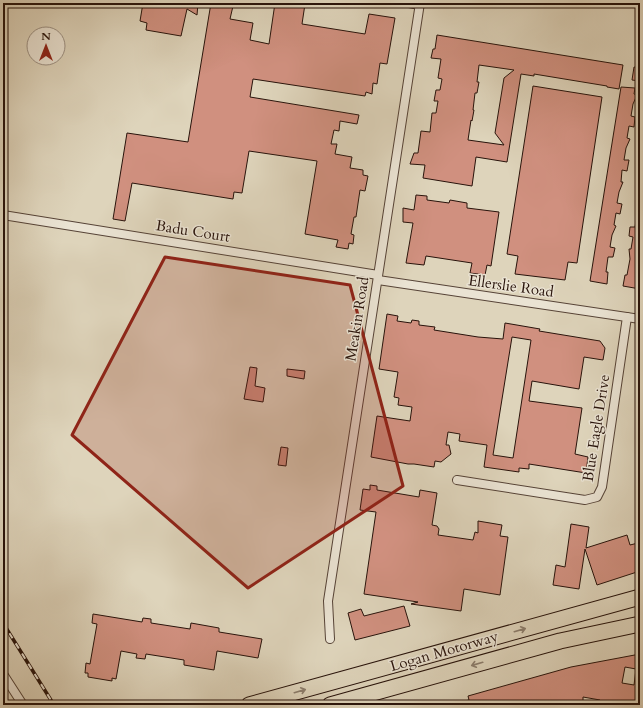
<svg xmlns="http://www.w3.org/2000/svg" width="643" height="708" viewBox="0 0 643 708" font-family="Cardo,serif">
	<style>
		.building { fill: #d0907f; stroke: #28130b; fill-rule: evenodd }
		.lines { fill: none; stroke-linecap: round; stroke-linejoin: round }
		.minor-casing { stroke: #564337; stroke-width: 10 }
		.motorway-casing { stroke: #28130b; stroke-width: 17 }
		.minor { stroke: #eae3d3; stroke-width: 8 }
		.motorway { stroke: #ded4bb; stroke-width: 15 }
		.rail-casing { stroke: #28130b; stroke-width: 3.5 }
		.rail { stroke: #eae3d3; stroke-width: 2; stroke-dasharray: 6; stroke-linecap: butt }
		.oneway { stroke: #8c7d6c }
		.marked { fill: #8f2418; fill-opacity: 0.2; stroke: #8f2418; stroke-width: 3; stroke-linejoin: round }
		.labels { text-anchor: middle; stroke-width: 3; stroke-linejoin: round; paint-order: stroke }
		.street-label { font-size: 15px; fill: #28130b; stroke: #eae3d3 }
	</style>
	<rect width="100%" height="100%" fill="#ded4bb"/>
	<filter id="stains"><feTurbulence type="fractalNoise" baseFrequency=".005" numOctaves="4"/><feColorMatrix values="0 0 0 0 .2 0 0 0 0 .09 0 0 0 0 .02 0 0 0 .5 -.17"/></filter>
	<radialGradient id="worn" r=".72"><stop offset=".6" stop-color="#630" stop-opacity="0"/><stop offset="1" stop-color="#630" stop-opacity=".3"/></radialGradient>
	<g class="building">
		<polygon points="143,3 198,3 197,15 187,9 181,36 146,30 147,23 140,21"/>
		<polygon points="211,3 233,6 230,19 253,23 250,40 269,44 275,3 305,4 302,24 365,34 369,14 395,18 387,64 380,63 377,84 373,83 372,94 366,92 365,96 253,79 250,97 359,115 357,124 340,121 339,131 334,130 331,144 337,144 335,154 352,157 350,168 363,170 363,175 368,176 365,191 360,190 356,217 354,217 351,234 354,235 353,244 349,243 348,249 336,247 338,240 305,234 317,161 249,151 242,193 234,192 233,199 132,183 125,221 113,219 127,133 188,142"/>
		<path d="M437 35 623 65 619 89 607 87V86L534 74V76L521 74 507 162 476 157 472 186 423 178 425 165 410 164 414 153H418L421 131 430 132 432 113H436L438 101H434L436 90H440L442 79 438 78 441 59 431 58 433 49H435ZM479 65 514 70 504 78 495 133 504 145 468 140 471 120 472 121 474 110H473L475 93H477L479 82H477Z"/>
		<polygon points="634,67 640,68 640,81 632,80"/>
		<polygon points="533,86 602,97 577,263 568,262 565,280 515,274 518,256 507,254"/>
		<polygon points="621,87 635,88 634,94 637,95 633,104 631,116 635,117 634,127 629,126 627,138 630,139 626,148 624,160 629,160 627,171 622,170 621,182 623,182 619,192 617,203 622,204 620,214 616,213 614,225 616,226 612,235 610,247 615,248 613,257 608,257 606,272 608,272 607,284 590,281"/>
		<polygon points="416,195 427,196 427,200 449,203 450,200 467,203 467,208 499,212 491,266 487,265 485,275 470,273 472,263 426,256 424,265 406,263 413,223 403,222 403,208 414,210"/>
		<polygon points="637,215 640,215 640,289 623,286 625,275 627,275 630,259 629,249 631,249 633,237 629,236 630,227 635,227"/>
		<path d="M387 314 398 316 397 321 411 323 412 320 419 321V325L435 327 434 330 478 337 503 339 505 323 540 329 539 331 600 341 605 348 603 360 584 357 579 389 532 381 529 401 582 408 575 454 588 457 586 473 529 464V469L519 468V472L484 467 487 445 459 441 460 434 448 432 446 445H449L451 454 441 462 435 461 434 467 414 464H408L371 457 377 416 410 421 412 407 398 405 399 398 394 397 398 372 379 369ZM512 337 531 340 513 458 493 455Z"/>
		<polygon points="250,367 257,368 255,386 265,388 263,402 244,399"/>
		<polygon points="287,369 305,371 304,379 287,376"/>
		<polygon points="281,447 288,448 286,466 278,465"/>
		<polygon points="370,485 377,486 377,490 419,497 420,490 437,493 432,525 437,526 439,529 438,535 473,540 475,532 478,533 478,521 502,525 500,536 508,537 500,595 464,589 461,611 411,604 418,602 364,594 376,512 360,510 363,489 370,490"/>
		<polygon points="571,524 589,527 586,548 627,535 630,545 638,543 640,549 640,571 597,585 585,549 579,589 553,585 556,565 565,567"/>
		<polygon points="404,606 410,626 355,640 348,613 361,609 364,616"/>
		<polygon points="93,614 142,622 143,618 151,619 151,623 190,629 191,623 219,628 219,632 262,639 258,658 217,651 214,670 184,665 184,660 146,654 145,659 136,658 137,654 121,651 116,679 112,678 112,681 88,677 88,673 85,673 86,663 90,664 97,624 92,623"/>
		<path d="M640 654V705H599L600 700 583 697V703L569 701V704L566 705H456V703L469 700 468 696 571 667ZM625 667 636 669 634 685 622 683Z"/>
	</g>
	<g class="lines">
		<defs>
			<g id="minor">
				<polyline points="409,3 420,5"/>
				<polyline points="3,215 378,275"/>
				<polyline points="378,280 640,319"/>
				<polyline points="457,480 585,500 597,497 602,487 627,317"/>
				<polyline points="330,639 328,601 420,3"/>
				<polyline points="3,674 23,705"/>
			</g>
			<g id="motorway">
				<polyline points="249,705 640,597"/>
				<polyline points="330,705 560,641 640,624"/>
			</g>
		</defs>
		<use href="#minor" class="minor-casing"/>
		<use href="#motorway" class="motorway-casing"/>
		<use href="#minor" class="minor"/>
		<use href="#motorway" class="motorway"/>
		<defs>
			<polyline id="rail" points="3,623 54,705"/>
		</defs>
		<use href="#rail" class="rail-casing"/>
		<use href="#rail" class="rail"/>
	</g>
	<defs><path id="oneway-shaft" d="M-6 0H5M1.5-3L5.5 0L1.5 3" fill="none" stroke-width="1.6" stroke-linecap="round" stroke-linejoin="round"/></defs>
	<g class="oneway">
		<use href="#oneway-shaft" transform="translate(520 630) rotate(-16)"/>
		<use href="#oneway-shaft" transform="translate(477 664) rotate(164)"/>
		<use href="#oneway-shaft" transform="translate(300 691) rotate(-16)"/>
	</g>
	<path class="marked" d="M165 257 350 285 403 486 248 588 72 435Z"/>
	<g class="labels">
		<g class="street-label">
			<text transform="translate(193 231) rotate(9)" y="5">Badu Court</text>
			<text transform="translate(511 286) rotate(8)" y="5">Ellerslie Road</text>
			<text transform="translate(357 319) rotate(-81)" y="5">Meakin Road</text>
			<text transform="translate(596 428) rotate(-81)" y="5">Blue Eagle Drive</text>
			<text transform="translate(444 651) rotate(-16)" y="5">Logan Motorway</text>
		</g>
	</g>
	<rect width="643" height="708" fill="none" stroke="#ded4bb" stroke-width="16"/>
	<rect x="4" y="4" width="635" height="700" fill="none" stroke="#28130b" stroke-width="2"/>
	<rect x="8" y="8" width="627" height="692" fill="none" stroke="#28130b"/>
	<g transform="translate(46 46)"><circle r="19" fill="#eae3d3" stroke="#9c9083"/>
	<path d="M0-3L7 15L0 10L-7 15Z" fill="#8f2418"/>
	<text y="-6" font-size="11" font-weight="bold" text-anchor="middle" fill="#28130b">N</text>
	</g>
	<rect width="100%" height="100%" filter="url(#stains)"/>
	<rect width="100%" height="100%" fill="url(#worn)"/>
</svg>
